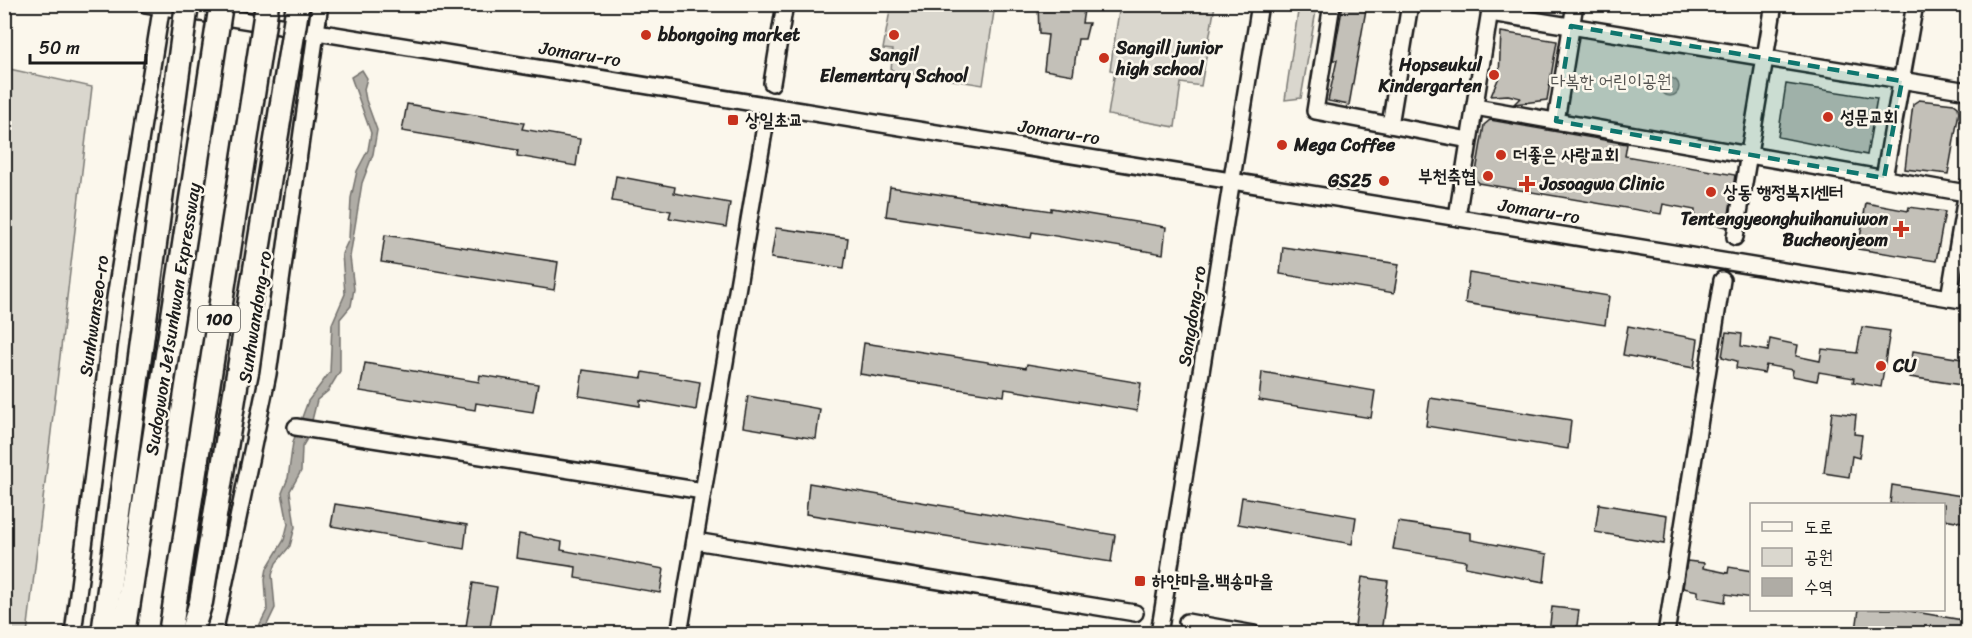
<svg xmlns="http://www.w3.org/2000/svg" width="1972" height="638" viewBox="0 0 1972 638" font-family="Sriracha,'Poor Story',sans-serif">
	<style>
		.green { fill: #dad7ce; stroke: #7b7a75; stroke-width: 1.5 }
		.water { fill: #afaca5; stroke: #74726e; stroke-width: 1.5 }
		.building { fill: #c3c0b8; stroke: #1c1c1c; stroke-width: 1.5 }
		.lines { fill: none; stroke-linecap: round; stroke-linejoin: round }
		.minor-casing { stroke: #1c1c1c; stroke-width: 20 }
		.minor { stroke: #fbf7ec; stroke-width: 15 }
		.highway-bridge-casing { stroke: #1c1c1c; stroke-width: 27; stroke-linecap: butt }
		.highway-bridge { stroke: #fbf7ec; stroke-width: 22 }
		.marked { fill: #0f766e; fill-opacity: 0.2; stroke: #0f766e; stroke-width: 4.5; stroke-dasharray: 12 8; stroke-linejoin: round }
		.poi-dot { fill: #c8321e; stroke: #fbf7ec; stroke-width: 2 }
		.labels { text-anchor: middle; stroke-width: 5; stroke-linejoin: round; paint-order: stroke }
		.shield { fill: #fbf7ec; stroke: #5f5e5a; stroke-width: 1.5 }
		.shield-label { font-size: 16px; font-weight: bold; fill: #1c1c1c }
		.poi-label { font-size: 18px; font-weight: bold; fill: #1c1c1c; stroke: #fbf7ec; text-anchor: start }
		.street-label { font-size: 18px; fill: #1c1c1c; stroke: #fbf7ec }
		.park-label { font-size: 18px; fill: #555451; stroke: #fbf7ec }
	</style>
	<rect width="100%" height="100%" fill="#fbf7ec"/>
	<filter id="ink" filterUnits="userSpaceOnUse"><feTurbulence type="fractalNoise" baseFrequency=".0167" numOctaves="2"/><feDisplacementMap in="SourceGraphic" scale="12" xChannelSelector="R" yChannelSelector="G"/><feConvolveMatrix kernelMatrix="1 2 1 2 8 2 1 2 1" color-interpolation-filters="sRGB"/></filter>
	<g filter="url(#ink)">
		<g class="green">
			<polygon points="891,5 995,5 983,85 891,70 893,50 883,49"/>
			<polygon points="1120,5 1215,5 1201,86 1181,83 1175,127 1108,115 1115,71 1110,70"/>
			<polygon points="1299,5 1317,5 1301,98 1285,100"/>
			<polygon points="1574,32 1757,62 1744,146 1561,116"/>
			<polygon points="5,68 92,87 27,634 4,633"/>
		</g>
		<g class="water">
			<polygon points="362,70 367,78 364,89 366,100 377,130 373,154 362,183 350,257 354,289 351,306 340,319 340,371 328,391 317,400 308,437 302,447 301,471 290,491 295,527 290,546 276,563 272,575 275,608 263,633 255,634 267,610 265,579 267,568 284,540 288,524 282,493 288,478 293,442 308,401 330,372 332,324 345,294 342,254 349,239 351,198 357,171 368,150 371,133 351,77"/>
			<circle cx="1670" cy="87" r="9"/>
		</g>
		<g class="building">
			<polygon points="1038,4 1085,4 1082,23 1089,23 1085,39 1078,39 1073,75 1044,70 1048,35 1039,34"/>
			<polygon points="1343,4 1367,4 1349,105 1328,101 1337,60 1333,60"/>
			<polygon points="1501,32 1557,41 1547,100 1514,104 1520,98 1508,95 1491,96 1499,77"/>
			<polygon points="1786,84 1877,98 1867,155 1778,137"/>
			<polygon points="1919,100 1954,104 1958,107 1959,112 1948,174 1905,169 1913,104"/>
			<polygon points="407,104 524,123 522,129 580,139 576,166 517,156 518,150 402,131"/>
			<polygon points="1490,120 1627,144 1625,156 1735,175 1727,227 1694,220 1695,210 1663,204 1661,214 1478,183 1475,178 1484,125"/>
			<polygon points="616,176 675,187 674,193 730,203 726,227 669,218 671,211 612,201"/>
			<polygon points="890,187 1051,211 1051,208 1166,227 1163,254 1032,232 1031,238 886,216"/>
			<polygon points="1866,203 1908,211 1909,207 1945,212 1936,261 1858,249"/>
			<polygon points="776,228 848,238 844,268 771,258"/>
			<polygon points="385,235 558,262 554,290 381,262"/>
			<polygon points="1283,247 1399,264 1394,293 1280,274"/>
			<polygon points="1469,273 1609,296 1605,325 1465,303"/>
			<polygon points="1628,326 1698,339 1694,368 1623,355"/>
			<polygon points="1862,327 1890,331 1881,387 1853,382 1854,378 1819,372 1817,381 1792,376 1793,370 1766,365 1764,373 1736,368 1737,361 1722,357 1726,332 1742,334 1741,346 1768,351 1770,339 1798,345 1796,356 1820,361 1822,349 1857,353"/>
			<polygon points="864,343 1026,368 1027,364 1141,383 1137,411 1005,389 1004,396 860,374"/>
			<polygon points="1913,351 1968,360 1968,386 1910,377"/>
			<polygon points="365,363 479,382 480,375 538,384 533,412 476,403 475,410 360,391"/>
			<polygon points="583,370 642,378 643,372 700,382 696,410 640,400 640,406 579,396"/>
			<polygon points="1262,372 1375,391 1371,418 1259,400"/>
			<polygon points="748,396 820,409 816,439 743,427"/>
			<polygon points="1430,398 1571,420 1568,449 1426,426"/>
			<polygon points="1832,412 1856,415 1854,434 1862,435 1859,458 1852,456 1849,477 1824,473"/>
			<polygon points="809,483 1115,535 1111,562 806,514"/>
			<polygon points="1892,485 1968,497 1968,523 1944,519 1944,504 1890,504"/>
			<polygon points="1242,497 1356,517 1352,544 1238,524"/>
			<polygon points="335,504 467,525 464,549 331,526"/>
			<polygon points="1599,504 1667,515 1664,544 1595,532"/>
			<polygon points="1398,522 1471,533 1471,540 1547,554 1544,582 1465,567 1466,561 1393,549"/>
			<polygon points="519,534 562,542 561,550 664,569 660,593 575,578 576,567 516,558"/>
			<polygon points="1687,561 1704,563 1703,568 1728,573 1729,567 1752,571 1752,598 1726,594 1725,602 1698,597 1698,591 1683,588"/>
			<polygon points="1362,577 1388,581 1381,633 1354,633"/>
			<polygon points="473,583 497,587 489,633 465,633"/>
			<polygon points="1552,607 1579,610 1576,633 1549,633"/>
			<polygon points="1859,609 1898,609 1968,621 1968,633 1879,633 1856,630"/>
		</g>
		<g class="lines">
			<defs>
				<g id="minor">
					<polyline points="145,4 1968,301"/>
					<polyline points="1332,4 1315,111 1469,140"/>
					<polyline points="1490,13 1968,91"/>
					<polyline points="772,83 785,4"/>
					<polyline points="1475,107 1966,193"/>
					<polyline points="1556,121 1575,4"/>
					<polyline points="1390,125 1410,4"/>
					<polyline points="1884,178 1915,4"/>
					<polyline points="1457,217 1491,4"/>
					<polyline points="1735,237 1774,4"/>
					<polyline points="1949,298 1968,185"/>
					<polyline points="296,427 703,491"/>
					<polyline points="695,541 1135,613"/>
					<polyline points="1187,622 1254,634"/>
					<polyline points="73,634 115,298 162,4"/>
					<polyline points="214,634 268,374 320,4"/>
					<polyline points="679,634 765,126"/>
					<polyline points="1159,634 1260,4"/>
					<polyline points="1666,634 1722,280"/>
				</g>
			</defs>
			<use href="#minor" class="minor-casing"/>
			<use href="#minor" class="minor"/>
			<defs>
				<g id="highway-bridge">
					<polyline points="103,634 187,4"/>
					<polyline points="124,634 221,4"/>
					<polyline points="170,634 267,4"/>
					<polyline points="191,634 201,602 298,4"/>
				</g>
			</defs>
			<use href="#highway-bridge" class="highway-bridge-casing"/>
			<use href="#highway-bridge" class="highway-bridge"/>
		</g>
	</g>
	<path class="marked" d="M1571 26 1902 81 1884 178 1556 121Z"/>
	<g class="poi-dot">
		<circle cx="646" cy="35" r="6"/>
		<circle cx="894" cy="35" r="6"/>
		<circle cx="1104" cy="58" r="6"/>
		<circle cx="1494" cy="75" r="6"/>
		<circle cx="1828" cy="117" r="6"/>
		<rect x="727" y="114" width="12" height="12" rx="3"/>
		<circle cx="1282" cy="145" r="6"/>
		<circle cx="1501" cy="155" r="6"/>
		<circle cx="1488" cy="176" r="6"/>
		<circle cx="1384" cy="181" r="6"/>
		<path d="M1524 175h6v6h6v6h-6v6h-6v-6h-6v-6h6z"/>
		<circle cx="1711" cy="192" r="6"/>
		<path d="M1898 220h6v6h6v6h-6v6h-6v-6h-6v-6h6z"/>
		<circle cx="1881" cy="366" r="6"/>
		<rect x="1134" y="575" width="12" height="12" rx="3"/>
	</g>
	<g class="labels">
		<rect class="shield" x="198" y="306" width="42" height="26" rx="4.5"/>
		<g class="shield-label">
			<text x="219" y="325">100</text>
		</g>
		<g class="poi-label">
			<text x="658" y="41">bbongoing market</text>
			<text x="1116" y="54">Sangill junior<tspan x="1116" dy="21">high school</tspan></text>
			<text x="894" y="61" text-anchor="middle">Sangil<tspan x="894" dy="21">Elementary School</tspan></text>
			<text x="1482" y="71" text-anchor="end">Hopseukul<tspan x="1482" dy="21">Kindergarten</tspan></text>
			<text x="1840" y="123">성문교회</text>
			<text x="745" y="126">상일초교</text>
			<text x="1294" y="151">Mega Coffee</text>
			<text x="1513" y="161">더좋은 사랑교회</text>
			<text x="1476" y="182" text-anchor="end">부천축협</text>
			<text x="1372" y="187" text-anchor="end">GS25</text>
			<text x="1540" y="190">Josoagwa Clinic</text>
			<text x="1723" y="198">상동 행정복지센터</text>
			<text x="1888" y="225" text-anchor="end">Tentengyeonghuihanuiwon<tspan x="1888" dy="21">Bucheonjeom</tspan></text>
			<text x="1893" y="372">CU</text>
			<text x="1152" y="587">하얀마을.백송마을</text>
		</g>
		<g class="street-label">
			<text transform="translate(580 54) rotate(9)" y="6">Jomaru-ro</text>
			<text transform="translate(1059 132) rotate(9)" y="6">Jomaru-ro</text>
			<text transform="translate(1539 211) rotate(9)" y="6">Jomaru-ro</text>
			<text transform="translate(94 316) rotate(-82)" y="6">Sunhwanseo-ro</text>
			<text transform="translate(1192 316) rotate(-81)" y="6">Sangdong-ro</text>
			<text transform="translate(255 317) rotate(-81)" y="6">Sunhwandong-ro</text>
			<text transform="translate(173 319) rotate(-81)" y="6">Sudogwon Je1sunhwan Expressway</text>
		</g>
		<g class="park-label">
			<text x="1611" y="87">다복한 어린이공원</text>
		</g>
	</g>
	<rect width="1972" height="638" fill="none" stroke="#fbf7ec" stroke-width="24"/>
	<rect x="12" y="12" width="1948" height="614" fill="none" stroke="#1c1c1c" stroke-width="2" filter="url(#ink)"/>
	<rect x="1750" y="503" width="195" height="108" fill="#fbf7ec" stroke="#a29f99" stroke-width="1.5"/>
	<rect x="1762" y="522" width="30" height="9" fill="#fbf7ec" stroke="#a29f99" stroke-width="1.5"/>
	<text x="1804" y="533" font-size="18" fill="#1c1c1c">도로</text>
	<rect x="1762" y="548" width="30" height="18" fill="#dad7ce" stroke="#a29f99" stroke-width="1.5"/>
	<text x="1804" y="563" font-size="18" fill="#1c1c1c">공원</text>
	<rect x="1762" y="578" width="30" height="18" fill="#afaca5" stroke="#a29f99" stroke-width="1.5"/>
	<text x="1804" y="593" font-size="18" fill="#1c1c1c">수역</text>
	<path d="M30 54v9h116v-9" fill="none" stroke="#1c1c1c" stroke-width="3"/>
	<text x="39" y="54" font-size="18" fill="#1c1c1c" stroke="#fbf7ec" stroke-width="4.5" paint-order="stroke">50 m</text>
</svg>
